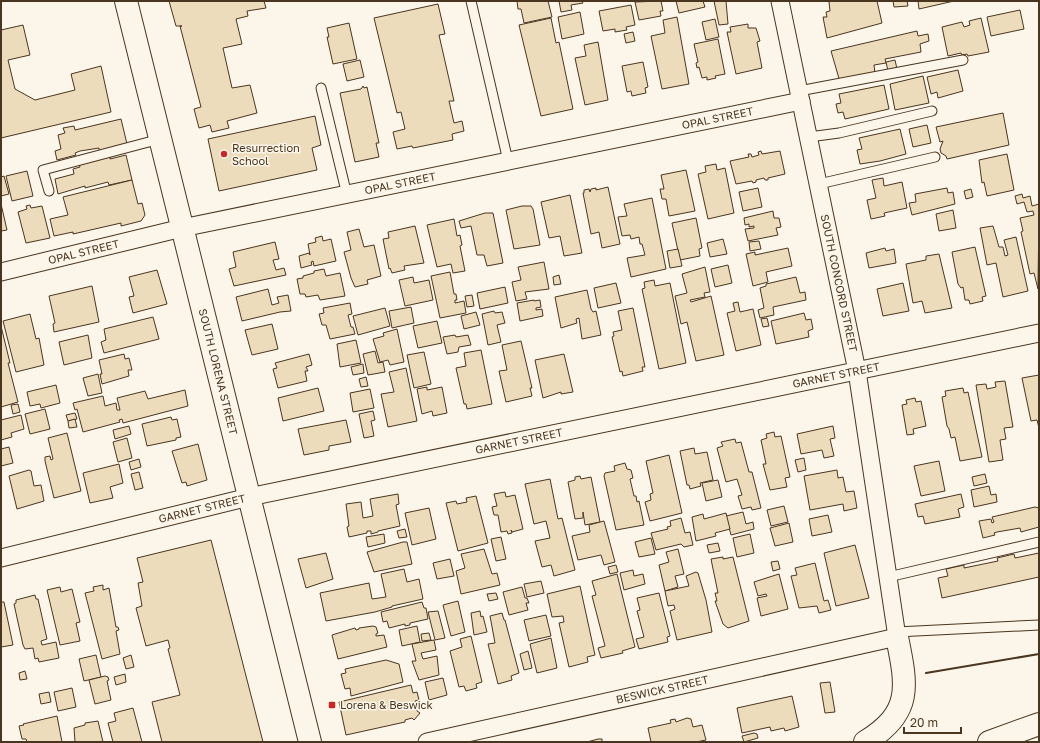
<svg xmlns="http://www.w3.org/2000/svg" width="1040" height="743" viewBox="0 0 1040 743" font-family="'Golos Text',sans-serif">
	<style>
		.building { fill: #ecdcbc; stroke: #4a3520 }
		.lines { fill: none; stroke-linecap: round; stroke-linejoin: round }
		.lane-casing { stroke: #4a3520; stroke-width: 11 }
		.street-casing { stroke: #4a3520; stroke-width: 19 }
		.secondary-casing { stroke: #4a3520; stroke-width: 24 }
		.highway-casing { stroke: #4a3520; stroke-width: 24 }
		.lane { stroke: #fbf6e9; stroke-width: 9 }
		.street { stroke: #fbf6e9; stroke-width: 17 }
		.secondary { stroke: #fbf6e9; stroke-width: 22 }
		.highway { stroke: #fbf6e9; stroke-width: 22 }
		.wall { stroke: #4a3520; stroke-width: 2 }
		.poi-dot { fill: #c62828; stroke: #fbf6e9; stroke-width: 1.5 }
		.labels { text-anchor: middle; stroke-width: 3; stroke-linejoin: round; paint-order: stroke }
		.street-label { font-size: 11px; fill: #4a3520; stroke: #fbf6e9 }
		.poi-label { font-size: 11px; fill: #4a3520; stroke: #fbf6e9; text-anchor: start }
	</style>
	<rect width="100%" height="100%" fill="#fbf6e9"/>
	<g class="building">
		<polygon points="169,1 264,1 266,8 247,11 248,16 236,19 242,44 223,48 232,88 250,85 257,113 227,121 229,128 212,132 210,125 199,128 194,109 201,107 180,26 182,26 176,26"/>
		<polygon points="517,1 548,1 552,17 524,23 521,9 518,9"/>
		<polygon points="559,1 582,1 583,3 571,5 572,10 561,12"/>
		<polygon points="661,1 663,11 660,11 661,16 639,20 635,2"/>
		<polygon points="676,1 703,1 705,7 679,13"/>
		<polygon points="714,1 726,1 728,24 719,25"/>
		<polygon points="832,1 877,1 882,23 827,38 823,17 827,17 826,12 830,11 829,2"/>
		<polygon points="893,1 907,1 908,6 894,7"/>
		<polygon points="918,1 954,1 919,9"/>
		<polygon points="438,4 445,34 439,35 454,101 449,101 454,123 462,121 464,131 452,134 453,140 413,148 412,146 397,149 393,132 405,129 401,112 397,113 374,18"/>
		<polygon points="631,5 635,25 626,27 627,30 615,32 615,29 603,31 599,11"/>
		<polygon points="1020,10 1024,29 991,36 987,17"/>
		<polygon points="580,12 584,34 562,39 558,17"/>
		<polygon points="677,17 689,84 662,89 651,36 665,33 663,20"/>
		<polygon points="551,18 556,43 559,42 573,109 541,116 519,25"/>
		<polygon points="981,18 989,52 968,56 967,54 962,55 961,53 948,56 942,27 962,22 964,27 970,25 969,21"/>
		<polygon points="715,19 719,37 706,40 702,22"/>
		<polygon points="349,23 357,59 333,64 327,37 329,37 327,28"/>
		<polygon points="748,24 748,28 756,28 760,41 757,42 762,68 736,74 727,32 731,32 730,27"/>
		<polygon points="23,25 30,55 8,60 15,89 35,100 75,90 71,74 101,66 111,112 1,138 1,30"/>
		<polygon points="917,31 918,36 928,34 929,41 920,44 921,52 885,59 886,63 874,65 875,73 840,82 831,51"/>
		<polygon points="633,32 635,41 626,43 624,34"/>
		<polygon points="718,39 725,74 715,76 716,78 707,80 707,77 702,78 699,67 697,68 696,63 698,62 694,44"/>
		<polygon points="598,42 608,100 585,105 575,58 586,56 584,45"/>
		<polygon points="360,60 364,77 347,81 343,64"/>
		<polygon points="895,60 897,69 888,71 886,62"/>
		<polygon points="643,62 648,87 645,88 646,93 632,96 631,91 627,92 622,66"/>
		<polygon points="958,70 963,91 938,98 937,92 931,94 927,77"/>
		<polygon points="923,76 929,103 895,110 890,84"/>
		<polygon points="884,85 889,109 845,119 843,112 838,113 836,104 841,103 839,94"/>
		<polygon points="363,86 364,88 367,87 379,143 376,143 379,157 355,162 340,93 361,89"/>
		<polygon points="1003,113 1009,145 947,159 946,156 941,153 940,149 943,141 940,142 936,127"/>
		<polygon points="315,116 321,145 312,148 317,170 219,191 208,139"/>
		<polygon points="121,119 127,144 99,151 99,148 80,151 75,153 76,155 57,160 55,151 61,149 58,135 65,133 63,128 74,126 75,130"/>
		<polygon points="927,125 931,143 913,147 909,129"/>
		<polygon points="900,129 906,154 880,161 860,164 857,150 862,149 859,138"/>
		<polygon points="761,151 762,154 780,151 785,174 768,178 768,180 765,180 764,178 756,180 756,182 753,183 752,181 736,184 730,161 749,157 748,154 751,154 752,157 759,155 758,152"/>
		<polygon points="1007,154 1014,190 987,196 984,182 982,183 979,160"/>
		<polygon points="126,155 132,180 109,185 108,182 85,188 85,186 58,194 55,179 74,174 73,169 80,167 79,164 110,156 110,159"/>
		<polygon points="716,164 717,170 725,168 734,213 708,219 698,174 706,172 705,166"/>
		<polygon points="686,170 695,211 669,216 666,199 662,199 660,189 664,189 661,175"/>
		<polygon points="27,171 33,196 12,201 6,176"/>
		<polygon points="4,176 9,194 1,196 1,177"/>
		<polygon points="883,178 884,186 902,182 907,208 884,213 885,216 871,219 867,200 876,198 872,180"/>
		<polygon points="132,180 138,204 142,203 145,215 141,221 121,226 121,223 73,234 73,232 54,236 50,219 68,215 63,197"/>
		<polygon points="608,187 620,244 602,248 599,232 591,234 583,193 584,193 584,190 589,189 590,192 591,189 596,188 596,190"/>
		<polygon points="758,188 762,207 743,211 739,192"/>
		<polygon points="947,188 948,193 953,192 955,204 912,215 909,203 916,202 915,194"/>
		<polygon points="971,189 973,197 966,199 964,191"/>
		<polygon points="1022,194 1023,198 1030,196 1032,206 1039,204 1038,289 1034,273 1030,274 1021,232 1023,231 1020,218 1034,215 1033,211 1027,212 1024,202 1017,204 1015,196"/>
		<polygon points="570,195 582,253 564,256 560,236 549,238 541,202"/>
		<polygon points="652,198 666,269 631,277 627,258 645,255 642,244 640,244 639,237 631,239 630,235 622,236 618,217 627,216 624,204"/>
		<polygon points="1,204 7,230 1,231"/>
		<polygon points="30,205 31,208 42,206 50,238 26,243 18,212 27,209 26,206"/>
		<polygon points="522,206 531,206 533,209 540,245 514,249 506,210"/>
		<polygon points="953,210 956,228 939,231 936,214"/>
		<polygon points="773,211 774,218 779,218 781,227 776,228 778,235 748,241 745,229 754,228 754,226 749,227 749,224 745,225 744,218"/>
		<polygon points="485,213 493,213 503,263 487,266 484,255 477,255 471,226 461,228 459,221"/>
		<polygon points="696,218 702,248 699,249 700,256 680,260 672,223"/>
		<polygon points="454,219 457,236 460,235 462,245 460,246 465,271 453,273 451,264 437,267 427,225"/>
		<polygon points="415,226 424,263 404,266 405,270 392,273 390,268 389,269 383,239 389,238 388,232"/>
		<polygon points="993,226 999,247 1003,247 1005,256 1008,255 1004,240 1016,237 1028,291 1003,297 996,263 987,265 980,228"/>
		<polygon points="359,229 364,247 374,245 381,276 367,280 368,284 355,287 351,278 344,252 351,250 347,232"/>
		<polygon points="322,236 323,241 331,239 336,261 314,266 313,261 311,262 312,265 301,268 299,256 309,253 310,255 308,244 316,242 315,238"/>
		<polygon points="723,239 727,254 710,257 707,243"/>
		<polygon points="759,241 761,249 750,251 749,242"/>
		<polygon points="275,242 279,259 273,260 276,270 284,268 286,275 234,286 229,269 236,267 233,252"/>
		<polygon points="975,247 986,296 982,297 983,301 970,304 969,300 965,300 963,287 961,288 958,284 952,252"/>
		<polygon points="788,248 792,266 766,272 768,282 753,286 746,254 755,252 755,255"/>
		<polygon points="885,248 886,251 894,249 896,263 869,268 866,253"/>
		<polygon points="678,249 682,266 670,268 667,251"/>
		<polygon points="939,254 952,308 925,313 922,301 913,303 906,264 926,260 926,256"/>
		<polygon points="544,262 549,289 525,292 527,299 516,301 512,282 521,280 518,267"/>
		<polygon points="728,265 732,283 715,287 711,269"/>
		<polygon points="705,267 710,292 704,293 705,297 690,300 691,302 711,296 724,355 696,361 687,322 681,324 675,296 687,293 682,274"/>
		<polygon points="324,269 326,276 340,273 345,296 320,300 318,295 306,297 305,294 300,294 297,279 303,278 303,276 314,273 314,271"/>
		<polygon points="157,270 167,304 133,313 129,297 134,296 129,277"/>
		<polygon points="450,272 454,294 456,294 457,300 455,300 455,303 464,301 466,313 440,318 431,276"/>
		<polygon points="559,275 561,284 554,285 553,277"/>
		<polygon points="413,277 414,283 429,280 433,300 405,306 399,280"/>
		<polygon points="796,277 800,293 805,292 806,300 773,307 774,315 760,318 758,310 764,308 760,288 766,286 766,284"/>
		<polygon points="654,280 655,286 670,283 686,363 659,369 642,289 645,288 644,282"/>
		<polygon points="616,283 621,303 598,308 594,288"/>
		<polygon points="903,283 909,311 883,316 877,289"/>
		<polygon points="92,286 99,322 54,332 53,324 55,323 49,296"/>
		<polygon points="505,287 508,303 480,309 477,293"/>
		<polygon points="268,289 272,305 279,303 277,297 288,295 291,311 280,312 242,321 236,297"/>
		<polygon points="587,290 591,309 593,312 596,311 601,335 582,339 579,318 576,319 577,323 561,328 555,297"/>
		<polygon points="472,295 474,306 467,307 465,296"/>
		<polygon points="534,300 534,301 540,300 541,307 536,308 536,310 542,309 543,316 520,321 517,303"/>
		<polygon points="738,302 740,312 753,309 761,345 736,351 727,313 735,311 733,303"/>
		<polygon points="350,303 352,314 348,315 351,327 353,327 355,334 330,339 326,325 322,325 319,314 324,313 323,308"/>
		<polygon points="411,307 414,323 392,328 389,311"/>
		<polygon points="385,308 390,326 358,335 353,316"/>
		<polygon points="633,308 645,367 642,367 643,371 623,376 622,371 620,372 612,337 614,336 613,332 622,330 618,311"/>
		<polygon points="494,311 495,313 502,312 505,323 497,325 501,342 488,345 482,314"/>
		<polygon points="476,312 480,325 464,329 461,316"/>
		<polygon points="804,313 806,320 811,319 813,329 808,331 809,337 776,344 771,321"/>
		<polygon points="30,314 36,339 39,338 44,365 16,372 3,321"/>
		<polygon points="153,317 159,339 104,353 101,342 106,340 104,329"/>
		<polygon points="767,318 769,326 763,327 761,319"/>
		<polygon points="437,321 442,343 418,348 413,326"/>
		<polygon points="272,324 278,349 252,355 245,330"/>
		<polygon points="1,326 10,363 8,363 18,402 1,407"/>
		<polygon points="397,329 404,362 390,365 388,360 380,362 373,339 384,336 383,333"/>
		<polygon points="88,335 92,358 64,365 59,342"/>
		<polygon points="455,335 456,337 468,335 471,345 459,347 458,352 447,354 443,337"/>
		<polygon points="356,340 361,363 340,367 337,344"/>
		<polygon points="521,341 532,388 530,388 532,396 506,402 499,371 507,370 502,345"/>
		<polygon points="481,350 492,404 467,409 466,404 464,404 456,368 466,366 464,353"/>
		<polygon points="375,351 378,363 383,362 385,372 368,375 363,354"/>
		<polygon points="424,352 431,384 414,388 407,355"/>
		<polygon points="124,354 125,359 129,358 132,370 128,370 129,376 102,384 100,374 102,374 99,360"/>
		<polygon points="309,354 312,365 306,367 308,371 305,371 307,381 278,388 273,369 277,368 275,363"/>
		<polygon points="564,354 573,392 561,394 561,392 543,398 535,360"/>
		<polygon points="363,364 364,373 353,375 351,367"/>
		<polygon points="406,368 417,421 388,427 381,394 394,392 389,372"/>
		<polygon points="98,374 102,393 88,396 83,378"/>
		<polygon points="1039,375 1039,428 1037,420 1031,421 1022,378"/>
		<polygon points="366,377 368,386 361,387 359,379"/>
		<polygon points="1005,381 1013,427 1004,428 1006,439 1000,440 1003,460 989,462 976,385 986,384 987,389 996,387 995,382"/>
		<polygon points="56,385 60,403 41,408 40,404 30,406 27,392"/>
		<polygon points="427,387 427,390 442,387 447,413 433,416 432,411 422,414 417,389"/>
		<polygon points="318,388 324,411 283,421 278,398"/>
		<polygon points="963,388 964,393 968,392 982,457 960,461 955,437 951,438 949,429 947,426 942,397 946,396 945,391"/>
		<polygon points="370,389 374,408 353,412 350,393"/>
		<polygon points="185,390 188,406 123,423 122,419 119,420 120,422 83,432 77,409 75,410 73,403 103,396 105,406 116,403 117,410 120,410 117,398 145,391 148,399"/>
		<polygon points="915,398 916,402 921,401 926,426 913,429 914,434 907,435 902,405 907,404 906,400"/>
		<polygon points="18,404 20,412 13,414 11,405"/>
		<polygon points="45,409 50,429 30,434 25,414"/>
		<polygon points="373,411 375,420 371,421 374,436 364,438 359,414"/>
		<polygon points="75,413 77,419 68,421 66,415"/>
		<polygon points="21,415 24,429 11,433 12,437 1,440 1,420"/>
		<polygon points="171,417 172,420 177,419 181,437 176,438 176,440 147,446 142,424"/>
		<polygon points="75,419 77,427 69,428 68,421"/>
		<polygon points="346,420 351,442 329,446 329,450 304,455 298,429"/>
		<polygon points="129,426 131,434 115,439 113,430"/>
		<polygon points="833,426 835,438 830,439 834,456 824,458 822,450 801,454 797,434"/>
		<polygon points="774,432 775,437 781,436 790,477 785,478 787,487 770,490 763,464 766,464 761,440 767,438 766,434"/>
		<polygon points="67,433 81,491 54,498 45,461 45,457 50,456 51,460 53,459 48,438"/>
		<polygon points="127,438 132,458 118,462 113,442"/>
		<polygon points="735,439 736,443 741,442 749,472 752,472 761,508 752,510 751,507 742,509 738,496 742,495 737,479 726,482 717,448 723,446 721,442"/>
		<polygon points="198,444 207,480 187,486 186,482 182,483 172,451"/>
		<polygon points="9,447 13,463 1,466 1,449"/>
		<polygon points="694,448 695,454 707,452 713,480 700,483 701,486 690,489 689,485 687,485 680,451"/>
		<polygon points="669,455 682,513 650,521 645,502 651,500 650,494 653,493 646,461"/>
		<polygon points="804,458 806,470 798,472 795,460"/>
		<polygon points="139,459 141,467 131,470 129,462"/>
		<polygon points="939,461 945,491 921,496 914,466"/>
		<polygon points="625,463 627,469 631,470 633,478 630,479 634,496 636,496 637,502 639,501 644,525 616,530 604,476 605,473 615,471 614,466"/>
		<polygon points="119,464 123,483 110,487 113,498 90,503 83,473"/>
		<polygon points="29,470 31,471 34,486 41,485 44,501 17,509 9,476"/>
		<polygon points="837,470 838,478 843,477 846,492 854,491 857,508 844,511 843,504 810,510 804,476"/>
		<polygon points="139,472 143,488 135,490 131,474"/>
		<polygon points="985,474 987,483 974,486 972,477"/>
		<polygon points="580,476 581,479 591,477 600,522 585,525 583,512 583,518 575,519 568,482 575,480 575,477"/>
		<polygon points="550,479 558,519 562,518 575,570 554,576 551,565 542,567 535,541 550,538 546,521 534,524 525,484"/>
		<polygon points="718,480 722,497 706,501 702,483"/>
		<polygon points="989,486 991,495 996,494 997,502 974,507 971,490"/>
		<polygon points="505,492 506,497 515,495 523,529 512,532 511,530 512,533 508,534 507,531 501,532 498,515 494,515 492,507 497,506 494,494"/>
		<polygon points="398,494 399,504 396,505 400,526 378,531 378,532 371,534 371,531 367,531 367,533 349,537 347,527 349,526 346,504 361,502 363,518 373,516 370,499"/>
		<polygon points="961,494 964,507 958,509 960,517 925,524 923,516 918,517 915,504"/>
		<polygon points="476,496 488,543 458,551 446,503 456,501 457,504 467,502 466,498"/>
		<polygon points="784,506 788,522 771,526 767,510"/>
		<polygon points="1035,507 1039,508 1039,527 1021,532 1020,528 997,532 994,533 995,535 983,538 979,521 991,519 992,523 994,522 992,517"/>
		<polygon points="429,508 436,539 412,545 405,513"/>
		<polygon points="743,512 746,524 753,522 754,529 731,535 726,516"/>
		<polygon points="726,513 730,529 715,533 716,536 696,541 692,517 703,514 704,519"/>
		<polygon points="828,515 832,532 812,536 809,519"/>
		<polygon points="681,518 685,533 690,532 693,545 684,547 681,544 656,550 651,533 668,529 667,527 671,526 670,521"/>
		<polygon points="604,521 615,562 604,565 601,555 578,560 572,536 590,532 589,525"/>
		<polygon points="789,523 793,542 775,546 770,528"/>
		<polygon points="405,529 407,537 399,538 397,531"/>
		<polygon points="384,534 385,543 368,547 366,537"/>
		<polygon points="750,534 754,553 737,557 733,538"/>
		<polygon points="501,537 506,559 496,561 491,539"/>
		<polygon points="651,538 655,554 639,557 635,542"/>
		<polygon points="211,540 263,742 162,742 152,702 180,695 168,649 170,648 168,640 146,646 136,608 142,606 138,583 143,582 137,558"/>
		<polygon points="403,542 407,542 412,564 374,572 367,552"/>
		<polygon points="718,543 720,551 709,553 707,545"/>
		<polygon points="855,545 869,598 836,606 824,553"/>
		<polygon points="484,549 492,574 497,573 500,585 461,594 456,571 465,568 461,554"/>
		<polygon points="678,549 684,574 675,576 678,587 665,591 659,565 669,562 666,552"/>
		<polygon points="326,553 333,579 306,588 298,559"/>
		<polygon points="1039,553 1039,577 942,598 938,578 948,576 946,569 964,565 964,568 998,561 997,558 1014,554 1015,558"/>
		<polygon points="723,557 723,559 733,557 749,621 728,628 723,624 715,601 717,601 715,593 718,593 711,559"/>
		<polygon points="450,559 454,576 437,579 433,563"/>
		<polygon points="778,561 780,569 773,571 771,562"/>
		<polygon points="815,563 824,601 828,600 831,610 819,613 817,606 799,608 791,576 797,575 795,568"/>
		<polygon points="616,565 618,572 610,574 608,567"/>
		<polygon points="404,569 407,582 419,579 423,599 392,606 392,607 375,612 326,621 320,593 369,583 372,599 386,597 381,574"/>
		<polygon points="633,570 634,576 643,574 645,584 624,590 620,573"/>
		<polygon points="696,572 698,573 706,600 712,632 677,640 670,611 675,609 674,605 668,606 665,591 689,586 686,576"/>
		<polygon points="617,574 635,647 622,651 623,653 601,658 598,648 605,646 592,596 596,595 592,581"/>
		<polygon points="779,574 788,609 761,616 757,598 767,596 766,594 758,596 754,582"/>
		<polygon points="541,581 544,593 527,597 524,584"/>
		<polygon points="103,585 103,590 109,588 116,627 118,627 119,630 116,631 120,654 102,659 85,593 94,591 93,587"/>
		<polygon points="580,586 595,655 587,657 588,662 569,667 559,623 564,622 563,616 552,617 547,594"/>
		<polygon points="60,587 61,592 72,589 80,622 76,623 80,641 60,645 47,590"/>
		<polygon points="522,587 525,598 527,598 529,603 526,603 528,610 509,615 503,592"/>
		<polygon points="496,593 498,599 489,601 487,594"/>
		<polygon points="659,593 670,636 667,637 668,642 639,649 636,639 644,637 637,611 640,610 637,598"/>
		<polygon points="35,595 36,599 38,599 47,639 41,641 42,645 56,642 59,658 39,662 38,658 35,659 33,648 25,649 23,645 14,604 16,603 16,600"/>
		<polygon points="458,601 465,632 451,636 443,605"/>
		<polygon points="1,602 4,602 13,645 1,647"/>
		<polygon points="422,602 424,608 426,608 428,619 410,623 410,625 405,626 405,624 389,628 387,621 383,622 381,612"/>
		<polygon points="438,611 445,638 435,640 428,612"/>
		<polygon points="480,611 481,617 483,616 487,632 474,635 471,613"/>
		<polygon points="502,613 504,620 505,620 519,673 511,676 512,680 498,684 488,644 495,643 490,616"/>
		<polygon points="546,615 551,636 529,641 524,620"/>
		<polygon points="373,626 376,627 378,633 376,634 376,636 384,635 387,647 338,659 332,635 355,628 356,630 359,629 359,628"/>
		<polygon points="417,626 420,642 402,646 399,630"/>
		<polygon points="429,633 431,640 422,641 421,634"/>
		<polygon points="471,636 482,682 476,684 477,688 466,691 464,686 459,687 450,651 462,647 460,639"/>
		<polygon points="551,638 557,668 537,673 530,644"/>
		<polygon points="434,640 436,650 421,653 423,659 437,656 439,675 419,680 412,661 416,661 412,644"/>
		<polygon points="528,651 532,668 524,670 520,654"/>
		<polygon points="96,655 101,677 84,681 79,659"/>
		<polygon points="131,655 134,667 126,669 123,658"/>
		<polygon points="386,660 399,664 403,682 351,696 350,688 345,689 341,674 346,673 345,669"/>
		<polygon points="25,671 27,679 20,680 19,673"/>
		<polygon points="125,674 126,682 116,685 114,677"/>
		<polygon points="105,676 108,677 109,680 107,681 111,700 95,704 89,680"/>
		<polygon points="443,678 447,695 429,700 425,682"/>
		<polygon points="830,682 835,712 825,713 820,683"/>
		<polygon points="411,685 413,693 417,692 419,700 415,701 417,711 420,713 414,720 412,718 405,720 405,722 346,735 339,702"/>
		<polygon points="72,688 76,707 58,711 54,692"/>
		<polygon points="49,692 51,702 41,704 39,694"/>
		<polygon points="792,696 799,727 785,731 784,728 771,731 770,727 742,733 737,708"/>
		<polygon points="133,708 142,742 113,742 108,723 116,721 114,713"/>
		<polygon points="57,716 62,742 27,742 26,739 22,739 19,726 24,725 23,724"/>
		<polygon points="687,718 691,719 693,727 702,725 706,740 696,742 651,742 648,728 671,723 670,720 675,719 676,722"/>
		<polygon points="98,721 103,742 75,742 74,728 85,725 85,723"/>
		<polygon points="754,733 757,734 758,738 744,742 742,736"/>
		<polygon points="598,739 602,739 602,742 587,742"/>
	</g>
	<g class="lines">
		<defs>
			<g id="lane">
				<polyline points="471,1 508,161"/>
				<polyline points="321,88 347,195"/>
				<polyline points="799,91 963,60"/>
				<polyline points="809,137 839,133 932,111"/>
				<polyline points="819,184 935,157"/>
				<polyline points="49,191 43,170 160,139"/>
				<polyline points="888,577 1039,542"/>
				<polyline points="896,632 1039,625"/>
			</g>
			<g id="street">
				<path id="s1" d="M1 272 182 228 801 101"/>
				<path id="s2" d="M1 558 249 497 1039 333"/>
				<path id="s3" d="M427 742 897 637 857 371 780 1"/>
			</g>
			<g id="secondary">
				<path id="s4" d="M126 1 310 742"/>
			</g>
			<g id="highway">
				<path d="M865 742C913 713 907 686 897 637"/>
				<polyline points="989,742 1039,724"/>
			</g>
		</defs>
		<use href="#lane" class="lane-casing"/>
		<use href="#street" class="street-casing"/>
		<use href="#secondary" class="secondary-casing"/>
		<use href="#highway" class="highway-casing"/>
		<use href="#lane" class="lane"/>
		<use href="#street" class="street"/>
		<use href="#secondary" class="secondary"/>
		<use href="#highway" class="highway"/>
		<polyline class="wall" points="926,673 1039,654"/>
	</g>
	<g class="poi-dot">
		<circle cx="224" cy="154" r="4"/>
		<rect x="328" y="701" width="8" height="8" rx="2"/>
	</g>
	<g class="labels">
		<g class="street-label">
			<text dy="4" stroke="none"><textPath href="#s1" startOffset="733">OPAL STREET</textPath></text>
			<text dy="4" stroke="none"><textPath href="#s1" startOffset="409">OPAL STREET</textPath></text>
			<text dy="4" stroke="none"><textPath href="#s1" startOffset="85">OPAL STREET</textPath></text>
			<text transform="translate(839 283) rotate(78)" y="4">SOUTH CONCORD STREET</text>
			<text dy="4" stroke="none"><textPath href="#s4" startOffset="382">SOUTH LORENA STREET</textPath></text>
			<text dy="4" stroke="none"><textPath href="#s2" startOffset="855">GARNET STREET</textPath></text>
			<text dy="4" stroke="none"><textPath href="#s2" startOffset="531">GARNET STREET</textPath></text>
			<text dy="4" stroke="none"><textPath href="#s2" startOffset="207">GARNET STREET</textPath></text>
			<text dy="4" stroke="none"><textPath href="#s3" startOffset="241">BESWICK STREET</textPath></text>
		</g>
		<g class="poi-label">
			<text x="232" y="152">Resurrection<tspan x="232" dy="13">School</tspan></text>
			<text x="340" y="709">Lorena &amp; Beswick</text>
		</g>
	</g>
	<rect width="1040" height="743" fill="none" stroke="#4a3520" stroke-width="4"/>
	<path d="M904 727v6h57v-6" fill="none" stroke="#4a3520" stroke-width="2"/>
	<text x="910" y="727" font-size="12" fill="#4a3520" stroke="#fbf6e9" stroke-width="3" paint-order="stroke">20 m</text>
</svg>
